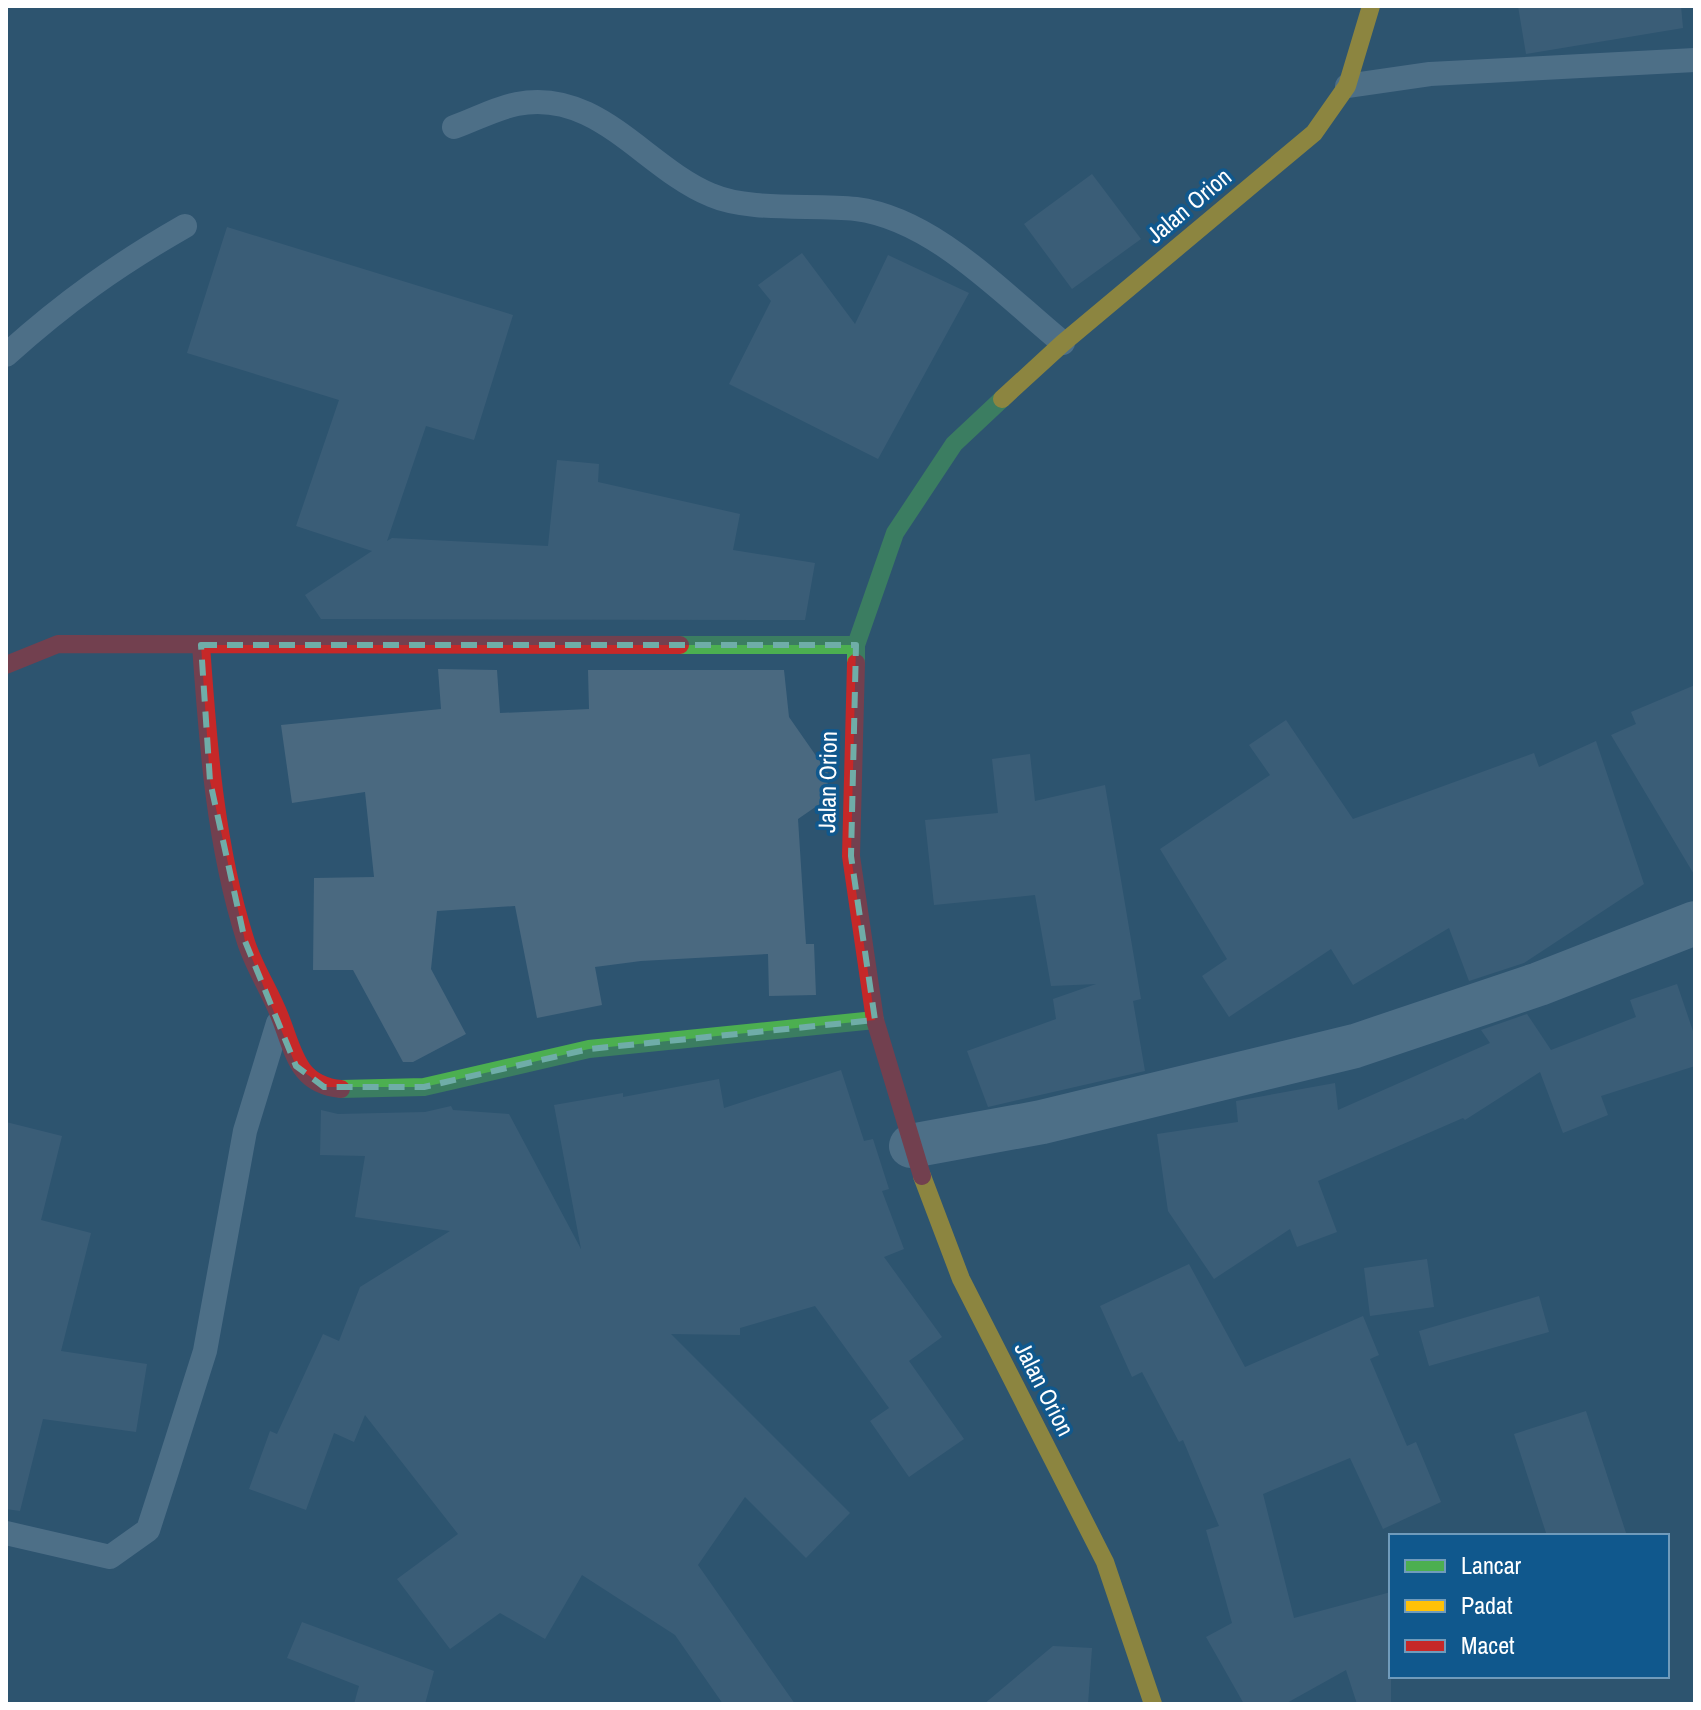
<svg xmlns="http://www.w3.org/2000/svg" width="1701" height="1710" viewBox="0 0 1701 1710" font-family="'Archivo Narrow',sans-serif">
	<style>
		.building { fill: #4a6980 }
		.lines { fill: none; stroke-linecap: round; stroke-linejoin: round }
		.lane { stroke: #7490a5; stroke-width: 24 }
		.street { stroke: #7490a5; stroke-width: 44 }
		.fast { stroke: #4caf50; stroke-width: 18 }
		.slow { stroke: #ffc107; stroke-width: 18 }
		.jam { stroke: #c62828; stroke-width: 18 }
		.marked { fill: none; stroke: #6fada8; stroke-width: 6; stroke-dasharray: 16 10; stroke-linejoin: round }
		.labels { text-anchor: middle; stroke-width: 7; stroke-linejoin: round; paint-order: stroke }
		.street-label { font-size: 24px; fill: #fff; stroke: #10588d }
	</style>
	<rect width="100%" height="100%" fill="#2d5470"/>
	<g class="building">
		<polygon points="1518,6 1681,6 1683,28 1526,54"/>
		<polygon points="1092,174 1141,239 1072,289 1024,224"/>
		<polygon points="227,227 513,315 474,440 426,426 387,541 392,538 548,546 557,460 599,464 598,482 740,514 733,550 815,563 805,620 321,619 305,595 372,551 296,526 339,400 187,353"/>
		<polygon points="802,253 855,324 888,255 969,293 878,459 729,384 771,301 758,285"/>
		<polygon points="438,669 497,670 500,713 589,709 588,670 784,670 789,717 828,773 827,799 798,819 806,944 814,944 816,995 769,996 768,954 641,961 595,967 602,1005 537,1018 515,906 437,911 431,969 466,1034 413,1062 403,1062 353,970 313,970 314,878 374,877 365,792 292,803 281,725 441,709"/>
		<polygon points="1695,685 1695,876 1611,735 1636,724 1631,712"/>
		<polygon points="1286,720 1353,819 1534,753 1539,767 1596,741 1644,884 1524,963 1469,981 1449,928 1353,985 1331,949 1229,1017 1202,976 1227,959 1160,849 1270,775 1249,745"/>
		<polygon points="1030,754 1035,801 1105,785 1141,999 1133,1001 1145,1071 988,1107 967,1051 1056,1019 1053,999 1096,984 1051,986 1035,895 934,905 925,820 998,813 992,759"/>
		<polygon points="1677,984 1695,1037 1695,1066 1601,1096 1608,1115 1563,1133 1540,1072 1465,1120 1463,1118 1318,1181 1337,1232 1297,1247 1290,1229 1214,1279 1168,1211 1157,1134 1238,1122 1236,1101 1335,1083 1338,1110 1490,1043 1481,1030 1527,1014 1551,1050 1636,1017 1630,1000"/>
		<polygon points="841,1070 864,1141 873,1139 889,1189 882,1191 904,1249 884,1257 942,1337 909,1361 964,1439 909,1477 870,1421 889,1408 815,1306 740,1328 740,1335 671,1334 850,1513 806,1558 745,1497 698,1565 795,1704 723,1704 675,1635 582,1575 545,1639 500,1613 450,1649 397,1579 458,1534 365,1415 354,1442 334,1433 306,1510 249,1489 270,1431 277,1434 323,1334 339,1341 360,1287 450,1231 355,1217 365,1156 320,1155 321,1110 338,1114 425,1112 451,1106 453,1110 509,1114 581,1249 554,1105 623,1093 623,1097 719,1079 724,1108"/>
		<polygon points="6,1122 62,1136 41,1220 91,1233 61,1351 147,1364 136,1432 43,1419 20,1511 6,1509"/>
		<polygon points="1427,1259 1434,1307 1370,1316 1364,1268"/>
		<polygon points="1189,1264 1245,1367 1363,1316 1379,1355 1370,1359 1407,1446 1416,1442 1441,1502 1383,1529 1350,1458 1263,1494 1294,1618 1391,1592 1391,1704 1357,1704 1346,1670 1285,1704 1244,1704 1206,1637 1232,1623 1206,1530 1219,1526 1183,1440 1179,1442 1142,1372 1132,1377 1100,1306"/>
		<polygon points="1539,1296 1549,1332 1429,1366 1419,1331"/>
		<polygon points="1586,1411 1627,1536 1547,1536 1514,1434"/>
		<polygon points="302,1622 434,1671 425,1704 354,1704 359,1686 287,1658"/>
		<polygon points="1053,1646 1092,1648 1088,1704 984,1704"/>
	</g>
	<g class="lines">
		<g class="lane">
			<polyline points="1347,86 1430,74 1695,60"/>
			<path d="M454 127C474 120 496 108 517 104 598 88 645 168 711 195 750 212 812 204 856 209 934 219 1003 294 1063 343"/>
			<path d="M6 355C65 302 117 265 185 226"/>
			<polyline points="6,1533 110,1557 148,1530 167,1471 205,1351 245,1131 278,1023"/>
		</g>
		<polyline class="street" points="911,1146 1042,1122 1355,1046 1539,984 1695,923"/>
		<g class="fast">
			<polyline points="680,645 856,645"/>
			<polyline points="856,663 856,645 895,533 954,444 1002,399"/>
			<polyline points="341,1089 424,1087 589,1049 875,1020"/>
		</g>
		<g class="slow">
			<polyline points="1002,399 1063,343 1314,133 1347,86 1371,6"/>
			<polyline points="922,1176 961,1279 1105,1562 1153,1704"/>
		</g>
		<g class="jam">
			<path d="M201 645C208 744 215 844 245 939 253 966 270 991 280 1017 294 1052 297 1085 341 1089"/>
			<polyline points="856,663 851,856 875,1020 922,1176"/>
			<polyline points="6,665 58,644 680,645"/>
		</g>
	</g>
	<path d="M0 0H1701V1710H0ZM201 645H856L851 856 875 1020 589 1049 424 1087H324L296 1066 245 941 210 781Z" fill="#2d5470" fill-opacity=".55" fill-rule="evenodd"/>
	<path class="marked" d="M201 645H856L851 856 875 1020 589 1049 424 1087H324L296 1066 245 941 210 781Z"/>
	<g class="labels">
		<g class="street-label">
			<text transform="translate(1189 206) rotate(-40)" y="8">Jalan Orion</text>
			<text transform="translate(828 782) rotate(-89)" y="8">Jalan Orion</text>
			<text transform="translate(1044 1389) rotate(63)" y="8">Jalan Orion</text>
		</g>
	</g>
	<rect width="1701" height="1710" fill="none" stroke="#ffffff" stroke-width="16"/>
	<rect x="1389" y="1534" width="280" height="144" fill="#10588d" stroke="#709bbb" stroke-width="2"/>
	<rect x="1405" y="1560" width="40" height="12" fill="#4caf50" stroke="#709bbb" stroke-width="2"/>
	<text x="1461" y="1574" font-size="24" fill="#ffffff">Lancar</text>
	<rect x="1405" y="1600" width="40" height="12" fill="#ffc107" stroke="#709bbb" stroke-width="2"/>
	<text x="1461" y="1614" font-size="24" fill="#ffffff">Padat</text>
	<rect x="1405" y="1640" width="40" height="12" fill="#c62828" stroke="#709bbb" stroke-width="2"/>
	<text x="1461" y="1654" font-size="24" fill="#ffffff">Macet</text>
</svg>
